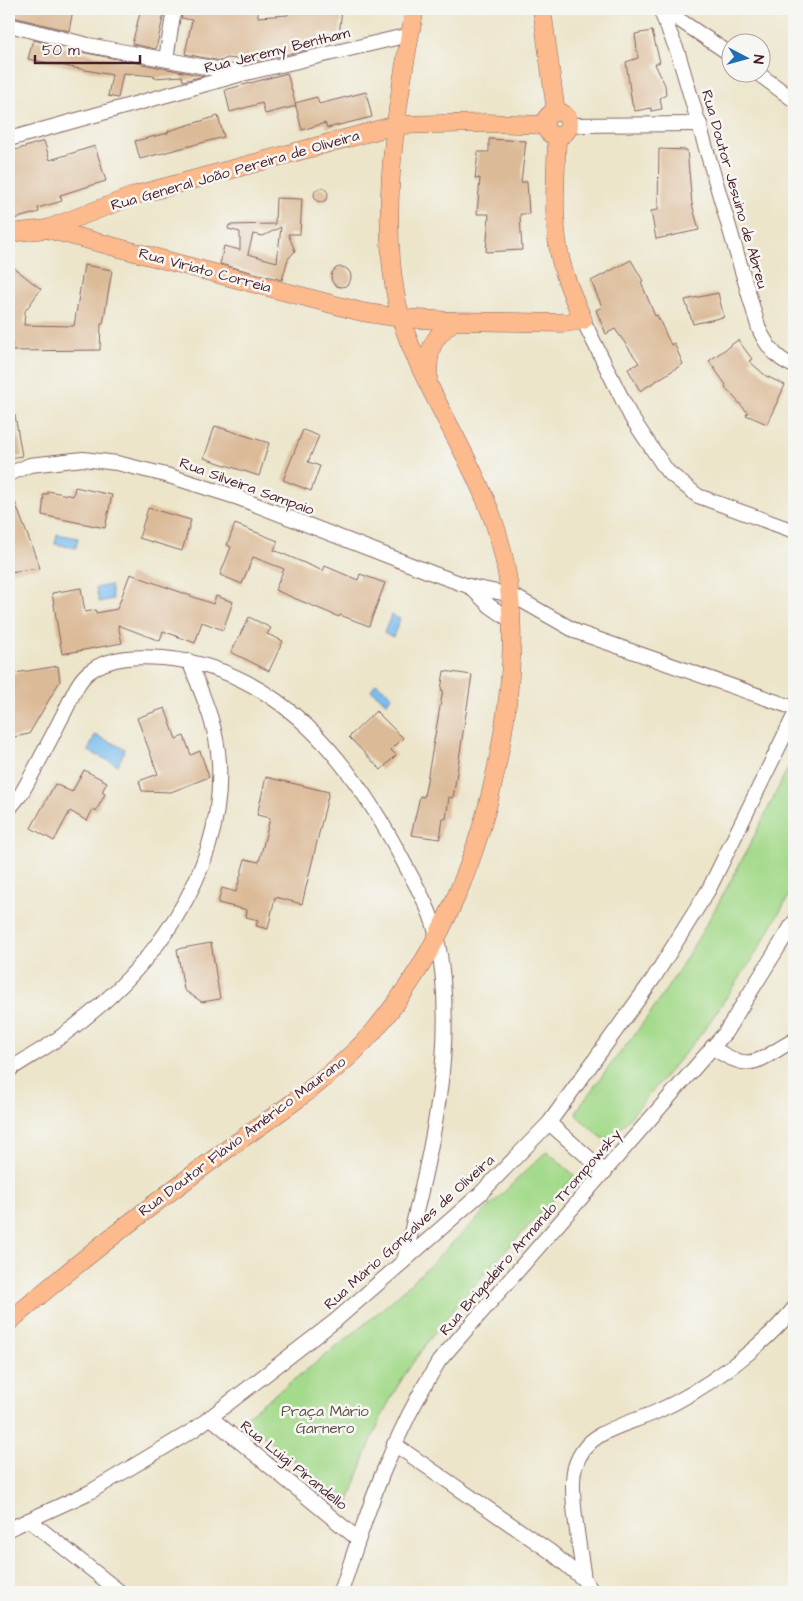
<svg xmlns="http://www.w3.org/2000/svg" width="803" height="1601" viewBox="0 0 803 1601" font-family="'Architects Daughter',sans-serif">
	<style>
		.green { fill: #a4da8b; stroke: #777c5b }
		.water { fill: #7abdf0; stroke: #626e8e }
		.building { fill: #dbba97; fill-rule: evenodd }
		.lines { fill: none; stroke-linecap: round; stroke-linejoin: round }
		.minor-casing { stroke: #836463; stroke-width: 16 }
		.major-casing { stroke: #836463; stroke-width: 19 }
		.minor { stroke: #fff; stroke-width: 14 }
		.major { stroke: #fcba8d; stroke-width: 18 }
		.labels { text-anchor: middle; stroke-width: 5; stroke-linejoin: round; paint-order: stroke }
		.street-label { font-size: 15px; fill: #4a1f2b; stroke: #f6f6f2 }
		.park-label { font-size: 15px; fill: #604e43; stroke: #f6f6f2 }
	</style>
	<rect width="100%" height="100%" fill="#f6f6f2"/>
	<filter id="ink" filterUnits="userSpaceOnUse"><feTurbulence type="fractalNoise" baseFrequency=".02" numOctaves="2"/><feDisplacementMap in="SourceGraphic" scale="10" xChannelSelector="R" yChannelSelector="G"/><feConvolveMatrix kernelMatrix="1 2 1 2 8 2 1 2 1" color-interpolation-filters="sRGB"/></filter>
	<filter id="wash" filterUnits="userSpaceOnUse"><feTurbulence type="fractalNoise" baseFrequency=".0096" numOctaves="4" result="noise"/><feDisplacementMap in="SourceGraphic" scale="20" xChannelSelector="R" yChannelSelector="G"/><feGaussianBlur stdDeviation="1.12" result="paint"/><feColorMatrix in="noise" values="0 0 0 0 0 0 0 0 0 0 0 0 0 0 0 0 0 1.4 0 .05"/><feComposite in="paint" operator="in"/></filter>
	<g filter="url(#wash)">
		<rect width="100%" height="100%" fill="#ece5ca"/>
		<g class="green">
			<path d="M794 755V887L752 960 702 1033 608 1143 577 1116 576 1112C602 1073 634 1038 660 999 712 921 754 839 794 755Z"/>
			<path d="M547 1151 575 1176C516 1241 450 1304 402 1379 378 1417 363 1461 348 1504L247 1423 244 1418C292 1380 342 1345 388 1304 443 1255 493 1201 547 1151Z"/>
		</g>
		<g class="water">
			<polygon points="57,534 78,538 76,548 55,544"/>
			<polygon points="110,585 113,599 99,602 96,588"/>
			<polygon points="391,615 400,619 393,637 384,633"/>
			<polygon points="376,683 392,696 387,703 371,690"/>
			<polygon points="95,735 125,749 118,765 88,751"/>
		</g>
		<g id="blocks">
			<g class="building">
				<polygon points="9,9 66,9 73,10 69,31 9,16"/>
				<polygon points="141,9 165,9 156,49 132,44"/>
				<polygon points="183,9 258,9 258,17 288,15 288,9 342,9 339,35 320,33 319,47 258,61 227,58 221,61 185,54 192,20 181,18"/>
				<polygon points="652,31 660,62 655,64 665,85 666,95 660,98 662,109 651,111 651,108 635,111 632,104 626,62 638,58 635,34"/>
				<polygon points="33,40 86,53 204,76 183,81 182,76 154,78 154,76 123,73 118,98 108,96 112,75 28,59"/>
				<polygon points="287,73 296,106 265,114 262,103 230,112 225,90"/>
				<polygon points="366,92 372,117 327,128 325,123 302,130 295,103 317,97 319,104"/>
				<polygon points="218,116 224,137 140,159 135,141 168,133 168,131"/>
				<polygon points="489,139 526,141 521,182 527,182 529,214 520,214 522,250 486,252 489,214 477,214 480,178 475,179 478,152 489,152"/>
				<polygon points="44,141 50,160 95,146 106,181 60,195 62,201 38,208 39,212 11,220 9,211 9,152"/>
				<polygon points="659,149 687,150 692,204 699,230 656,239 651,211 658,210"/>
				<circle cx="321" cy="195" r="7"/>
				<path d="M276 198 302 199 300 234H288L295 251 288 259 282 280 220 264 224 246 240 250V232L228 229 229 225 275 224ZM281 227 277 262 248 254 253 234 263 236Z"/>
				<polygon points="631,260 643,281 641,282 655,316 657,315 671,345 674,343 683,364 640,391 628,369 639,363 615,329 606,334 596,310 602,307 591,281"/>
				<polygon points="9,264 41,289 25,311 24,325 74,326 84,265 112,270 103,324 101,324 100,350 12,351 12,338 9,338"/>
				<circle cx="341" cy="277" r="10"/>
				<polygon points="718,293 724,317 693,324 685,300"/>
				<polygon points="738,340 752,359 749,361 766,376 785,385 767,424 746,415 748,413 725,387 726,385 709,361"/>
				<polygon points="15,415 22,456 9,458 9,416"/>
				<polygon points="215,426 269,443 259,476 204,458"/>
				<polygon points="303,430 319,436 308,462 320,466 311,491 283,480"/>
				<polygon points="75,487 112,495 105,528 42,515 44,494 48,494 48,491 73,496"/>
				<polygon points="9,489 10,489 40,568 9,572"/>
				<polygon points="148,508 191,520 182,551 139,538"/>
				<polygon points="235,524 278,541 274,550 323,571 325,566 358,580 360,574 385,583 369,626 340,615 339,617 275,590 284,569 253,557 242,584 220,575 231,547 227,545"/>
				<polygon points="130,574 213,604 216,596 233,602 223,630 202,622 195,643 163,631 160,641 118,625 122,643 62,654 52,593 81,588 85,612 96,610 96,613 117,609"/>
				<polygon points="249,617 271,628 267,634 283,641 269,671 231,652"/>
				<polygon points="58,666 60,681 29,734 9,738 9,674"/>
				<polygon points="444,671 472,675 453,798 449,797 446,819 443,818 440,839 411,835 420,796 424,797 443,690 441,690"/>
				<polygon points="165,708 176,739 184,736 191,755 200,751 209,777 171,792 142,791 139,781 158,774 137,718"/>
				<polygon points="376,711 403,738 391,750 396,755 381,770 349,737"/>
				<polygon points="84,770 107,782 102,792 105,794 96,811 93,809 87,821 70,811 54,841 31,828 55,784 72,792"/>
				<polygon points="266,777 329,792 302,904 275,897 268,929 256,926 258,920 246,917 247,910 218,903 222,888 236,892 245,859 259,862 270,818 257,815"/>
				<polygon points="211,943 220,999 202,1002 184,990 177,949"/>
			</g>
		</g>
	</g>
	<g filter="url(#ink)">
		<use href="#blocks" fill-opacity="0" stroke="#836463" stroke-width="1"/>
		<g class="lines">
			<defs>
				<g id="minor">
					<path d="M660 9 678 53 759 329C767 346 776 359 794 366"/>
					<polyline points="663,9 730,54"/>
					<polyline points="9,25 88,45 238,73"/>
					<polyline points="166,59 174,9"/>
					<polyline points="756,72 794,100"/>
					<polyline points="570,125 700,124"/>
					<polyline points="9,139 242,74 409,35"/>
					<polyline points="583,320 631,417 667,471 698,496 794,531"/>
					<polyline points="9,474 30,465 83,459 117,463 166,475 236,497 432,573 468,586 512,595 577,632 794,708"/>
					<polyline points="469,586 490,606 513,622"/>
					<path d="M9 809 21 794C36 768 50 740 64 713 71 700 77 681 89 672 110 656 138 656 163 658 279 668 352 763 402 859 415 884 432 910 437 938 459 1046 430 1156 404 1261"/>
					<path d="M712 1047C751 1075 758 1060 794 1040"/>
					<path d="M9 1070C27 1058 46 1048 63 1035 150 972 225 875 219 762 217 726 202 694 189 661"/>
					<polyline points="549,1123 605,1172"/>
					<polyline points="210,1417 358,1539"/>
					<path d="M394 1444 551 1552 584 1580C581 1554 568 1490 575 1467 579 1454 588 1442 600 1435 617 1425 638 1420 656 1412 703 1391 762 1348 794 1308"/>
					<polyline points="29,1520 120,1592"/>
					<polyline points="9,1529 90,1492 195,1429 335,1321 404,1261 480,1194 549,1123 653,979 709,889 794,716"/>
					<polyline points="584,1580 593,1592"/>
					<path d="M341 1592C368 1509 392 1436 439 1361L725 1033 794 922"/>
				</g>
				<g id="major">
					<polyline points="542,9 556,112"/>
					<circle cx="557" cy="124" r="12"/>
					<polyline points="47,229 136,195 396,125 486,123 545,125"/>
					<path d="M9 233 47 229 362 312 401 318 454 321 565 323 583 320C575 302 567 284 562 265 551 225 556 178 557 137"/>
					<path d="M428 380C428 351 430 339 454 321"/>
					<path d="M9 1322C77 1262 149 1207 222 1153 273 1116 331 1080 373 1032 442 951 483 848 501 744 514 670 519 595 494 522 472 459 432 401 408 339 372 248 396 104 415 9"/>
				</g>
			</defs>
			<use href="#minor" class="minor-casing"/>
			<use href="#major" class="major-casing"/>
			<use href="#minor" class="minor"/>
			<use href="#major" class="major"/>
		</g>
	</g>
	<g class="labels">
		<g class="street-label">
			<text transform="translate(277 50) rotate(-14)" y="5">Rua Jeremy Bentham</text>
			<text transform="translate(235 170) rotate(-16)" y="5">Rua General João Pereira de Oliveira</text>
			<text transform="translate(735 189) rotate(74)" y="5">Rua Doutor Jesuino de Abreu</text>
			<text transform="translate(205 270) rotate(15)" y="5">Rua Viriato Correia</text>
			<text transform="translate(247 486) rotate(20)" y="5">Rua Silveira Sampaio</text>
			<text transform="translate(242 1136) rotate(-37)" y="5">Rua Doutor Flávio Américo Maurano</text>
			<text transform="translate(409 1232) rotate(-42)" y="5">Rua Mário Gonçalves de Oliveira</text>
			<text transform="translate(530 1232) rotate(-49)" y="5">Rua Brigadeiro Armando Trompowsky</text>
			<text transform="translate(294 1465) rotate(39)" y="5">Rua Luigi Pirandello</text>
		</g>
		<g class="park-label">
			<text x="325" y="1416">Praça Mário<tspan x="325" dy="17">Garnero</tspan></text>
		</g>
	</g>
	<rect width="803" height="1601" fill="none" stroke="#f6f6f2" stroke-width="30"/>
	<g transform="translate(746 58) rotate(96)"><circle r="24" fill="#f6f6f2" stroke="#b1a0a2"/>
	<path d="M0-4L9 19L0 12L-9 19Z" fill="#1f6fb2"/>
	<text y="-8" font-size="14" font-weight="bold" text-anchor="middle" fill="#4a1f2b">N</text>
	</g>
	<path d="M35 55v8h105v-8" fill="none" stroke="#4a1f2b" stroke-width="2.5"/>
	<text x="42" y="55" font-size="15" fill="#4a1f2b" stroke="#f6f6f2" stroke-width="4" paint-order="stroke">50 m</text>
</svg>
